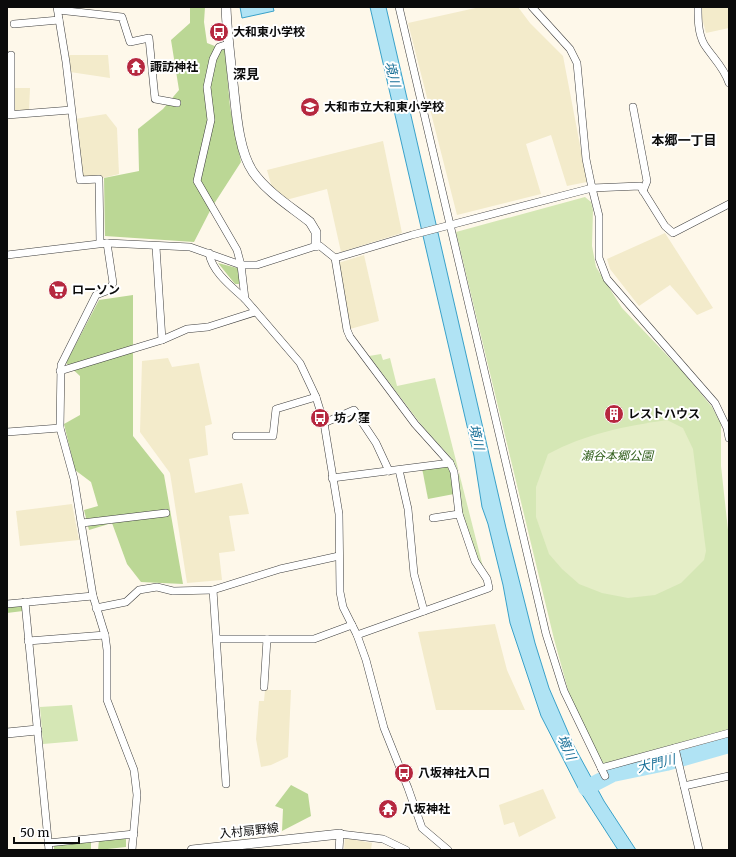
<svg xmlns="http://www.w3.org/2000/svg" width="736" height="857" viewBox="0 0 736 857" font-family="Merriweather,'Noto Sans JP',serif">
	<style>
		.farmland { fill: #f3ebcb }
		.green { fill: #d5e7b5 }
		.forest { fill: #bbd795 }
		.pitch { fill: #e5eec7 }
		.water { fill: #b0e3f4; stroke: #39a1c9 }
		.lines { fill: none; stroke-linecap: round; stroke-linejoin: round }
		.river { stroke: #b0e3f4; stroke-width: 16 }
		.minor-casing { stroke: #3e3e3e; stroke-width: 8 }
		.tertiary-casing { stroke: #3e3e3e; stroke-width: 10 }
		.minor { stroke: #fff; stroke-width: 7 }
		.tertiary { stroke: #fff; stroke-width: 9 }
		.labels { text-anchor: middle; stroke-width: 4; stroke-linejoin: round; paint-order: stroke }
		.poi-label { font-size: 12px; font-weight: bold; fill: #0b0b0b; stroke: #fff; text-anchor: start }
		.park-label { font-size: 12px; font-style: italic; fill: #33601e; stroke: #fff }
		.street-label { font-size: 12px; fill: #0b0b0b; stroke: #fff }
		.neighbourhood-label { font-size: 13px; font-weight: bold; fill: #0b0b0b; stroke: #fff }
		.water-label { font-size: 13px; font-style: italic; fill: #197098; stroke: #fff }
	</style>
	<rect width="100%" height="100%" fill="#fef8ea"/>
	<g class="farmland">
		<polygon points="480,7 518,7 530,23 563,56 587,182 567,186 551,135 526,144 541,194 457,215 408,23"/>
		<polygon points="702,7 729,7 729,28 706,33 702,18"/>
		<polygon points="68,55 108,55 110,78 70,72"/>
		<polygon points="15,88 30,88 29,111 15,111"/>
		<polygon points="106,114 117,128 119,174 99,179 80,180 75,119"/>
		<polygon points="383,141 402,233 341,252 327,189 286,200 272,188 267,170"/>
		<polygon points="665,233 713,308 697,315 670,285 639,306 610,269 607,259"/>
		<polygon points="364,255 379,321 350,329 338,263"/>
		<polygon points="168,358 172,367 199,363 212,424 205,426 208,455 189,459 195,493 242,483 249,514 229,516 235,551 219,553 222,580 187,583 170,473 140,432 142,361"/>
		<polygon points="72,504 79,540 20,546 16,511"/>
		<polygon points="495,624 507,670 525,710 436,710 418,632"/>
		<polygon points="265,690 291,690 288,757 271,765 261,767 256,739 259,701 264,701"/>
		<polygon points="543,789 556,818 519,837 514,822 504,825 499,805"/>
		<polygon points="345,838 372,843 371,850 344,850"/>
	</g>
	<g class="green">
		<polygon points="585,197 591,202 593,210 592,246 596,267 622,308 683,372 712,407 721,424 721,466 729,539 729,729 603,764 570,697 554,639 456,232"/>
		<polygon points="381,354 383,360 390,358 397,386 435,378 483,567 478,561 461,511 458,474 460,474 452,459 423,427 369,356"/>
		<polygon points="72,705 78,741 43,744 40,707"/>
	</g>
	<g class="forest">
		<polygon points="190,7 205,7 204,22 207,43 225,50 230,107 241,162 212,207 194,242 105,236 104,178 139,171 138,129 163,109 179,90 171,40 190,23"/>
		<polygon points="218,263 237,268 239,270 239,284 235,284"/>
		<polygon points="133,295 133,436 164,475 183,584 141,582 127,564 112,523 89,530 84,510 98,506 91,482 75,470 64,424 80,415 80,376 66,363 99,300"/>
		<polygon points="445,464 452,474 454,494 428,499 422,468"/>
		<polygon points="22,605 23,611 7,613 7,606"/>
		<polygon points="291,785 308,794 311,816 282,831 283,809 275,806"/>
		<polygon points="126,838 126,847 98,850 99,840"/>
		<polygon points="91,841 91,850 54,850 54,846"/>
	</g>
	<path class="pitch" d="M667 420 683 428 693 449 706 551 704 560 681 583 655 595 628 598 602 593 579 584 562 569 549 554 536 517V487L548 454C585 434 626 426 667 420Z"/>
	<g class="water">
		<polygon points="240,7 273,7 274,11 242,18"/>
		<polygon points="370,7 386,7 506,528 535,643 549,688 574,746 604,801 636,850 618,850 578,788 541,716 510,623 503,585 488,524 482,507 474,456"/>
	</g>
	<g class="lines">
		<polyline class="river" points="586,788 613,774 666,763 729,745"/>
		<defs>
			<g id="minor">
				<polyline points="57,7 66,62 80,180 99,179 100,243"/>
				<polyline points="399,7 546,634 564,691 605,776"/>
				<polyline points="532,7 570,49 577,63 586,159 592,188 640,186 665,226 673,233 729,204"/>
				<path d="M698 7C698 19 698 33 704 44 712 57 724 67 729 83"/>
				<polyline points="58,10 122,17 130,42 149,38 155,99 177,103"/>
				<polyline points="14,24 59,20"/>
				<polyline points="228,44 219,47 213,59 207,87 211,120 197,181 237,250 241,265 245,299 300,363 316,397 324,423 339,514 340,592 343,607 357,635 366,660 384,728 408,788 422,828 448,850"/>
				<polyline points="11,55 11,114"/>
				<polyline points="633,107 647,181 643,191"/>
				<polyline points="7,115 71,110"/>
				<polyline points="107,243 113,283 109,290 96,295 61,365 60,428 74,479 93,596 105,635 107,650 107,700 134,770 137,795 132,850"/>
				<polyline points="156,247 162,340 187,329 208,327 255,312"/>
				<path d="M209 253C212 272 232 287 245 299"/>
				<polyline points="7,255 107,243 190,247 241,265 257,265 316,246 320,246 335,258 412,235 592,188 599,216 599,258 607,279 715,403 727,428 729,438"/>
				<polyline points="335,258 347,330 350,337 415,424 450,463 454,472 459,514 475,561 487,579 489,588 357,635"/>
				<polyline points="60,371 162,340"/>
				<polyline points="324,423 354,410 376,443 389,471"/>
				<polyline points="7,432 60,428"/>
				<polyline points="236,436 273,436 276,409 316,397"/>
				<polyline points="399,470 408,509 414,574 424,611"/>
				<polyline points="332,478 450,463"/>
				<polyline points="433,518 459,514"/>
				<polyline points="82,523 166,513"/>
				<polyline points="213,590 226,784"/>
				<polyline points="25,602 49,850"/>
				<polyline points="7,604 93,596"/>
				<polyline points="96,608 126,602 139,590 157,587 173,591 213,590 280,569 339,556"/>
				<polyline points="217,639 314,639 352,625"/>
				<polyline points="28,641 105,635"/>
				<polyline points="264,687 267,639"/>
				<polyline points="675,748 699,850"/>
				<polyline points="601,768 729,733"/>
				<polyline points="684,786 729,776"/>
				<polyline points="48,843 134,834"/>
				<polyline points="339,850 340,834 383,839 406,850"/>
			</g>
			<g id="tertiary">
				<path d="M226 7C227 33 230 57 233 83 236 109 238 150 253 172 267 192 291 207 310 222L316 232V246"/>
				<polyline points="7,733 37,730"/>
				<polyline points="192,850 340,834"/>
			</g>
		</defs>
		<use href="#minor" class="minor-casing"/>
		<use href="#tertiary" class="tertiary-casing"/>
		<use href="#minor" class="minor"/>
		<use href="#tertiary" class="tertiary"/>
	</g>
	<defs>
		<symbol id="bus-disc" viewBox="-11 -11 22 22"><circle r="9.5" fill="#b6283f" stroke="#fff"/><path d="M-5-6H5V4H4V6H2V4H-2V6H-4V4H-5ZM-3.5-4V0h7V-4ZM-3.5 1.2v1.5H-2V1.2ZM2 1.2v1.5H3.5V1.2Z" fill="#fff"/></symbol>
		<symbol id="temple-disc" viewBox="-11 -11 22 22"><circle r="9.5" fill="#b6283f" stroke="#fff"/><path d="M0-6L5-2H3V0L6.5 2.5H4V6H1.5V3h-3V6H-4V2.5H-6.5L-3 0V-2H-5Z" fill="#fff"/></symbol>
		<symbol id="school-disc" viewBox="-11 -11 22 22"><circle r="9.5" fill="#b6283f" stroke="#fff"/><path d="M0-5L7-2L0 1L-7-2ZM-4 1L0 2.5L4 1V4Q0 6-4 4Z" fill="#fff"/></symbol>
		<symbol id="supermarket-disc" viewBox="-11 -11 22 22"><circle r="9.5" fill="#b6283f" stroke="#fff"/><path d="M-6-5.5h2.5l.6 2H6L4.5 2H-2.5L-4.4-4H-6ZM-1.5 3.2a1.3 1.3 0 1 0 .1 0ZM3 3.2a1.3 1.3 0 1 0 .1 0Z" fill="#fff"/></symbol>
		<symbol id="building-disc" viewBox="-11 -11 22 22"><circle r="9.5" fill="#b6283f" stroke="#fff"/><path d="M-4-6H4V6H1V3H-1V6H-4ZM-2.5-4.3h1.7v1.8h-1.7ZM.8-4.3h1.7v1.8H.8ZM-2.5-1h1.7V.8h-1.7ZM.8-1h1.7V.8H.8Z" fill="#fff"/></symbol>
	</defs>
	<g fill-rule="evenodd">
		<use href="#bus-disc" x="208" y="21" width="22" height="22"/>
		<use href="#temple-disc" x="125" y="56" width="22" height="22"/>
		<use href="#school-disc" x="299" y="96" width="22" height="22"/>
		<use href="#supermarket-disc" x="47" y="279" width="22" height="22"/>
		<use href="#building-disc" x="603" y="403" width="22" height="22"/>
		<use href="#bus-disc" x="309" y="407" width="22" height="22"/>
		<use href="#bus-disc" x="393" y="762" width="22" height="22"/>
		<use href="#temple-disc" x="377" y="798" width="22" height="22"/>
	</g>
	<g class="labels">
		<g class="poi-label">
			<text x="233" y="36">大和東小学校</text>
			<text x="150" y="71">諏訪神社</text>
			<text x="324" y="111">大和市立大和東小学校</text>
			<text x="72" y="294">ローソン</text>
			<text x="628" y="418">レストハウス</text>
			<text x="334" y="422">坊ノ窪</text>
			<text x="418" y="777">八坂神社入口</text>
			<text x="402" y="813">八坂神社</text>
		</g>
		<g class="park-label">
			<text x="617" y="460">瀬谷本郷公園</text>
		</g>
		<g class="street-label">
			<text transform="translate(249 831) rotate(-6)" y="4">入村扇野線</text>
		</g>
		<g class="neighbourhood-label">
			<text x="246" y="79">深見</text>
			<text x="684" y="145">本郷一丁目</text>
		</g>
		<g class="water-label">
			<text transform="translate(393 74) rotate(76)" y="5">境川</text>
			<text transform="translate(477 437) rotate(77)" y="5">境川</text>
			<text transform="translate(567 747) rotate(66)" y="5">境川</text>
			<text transform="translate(656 763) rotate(-14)" y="5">大門川</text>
		</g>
	</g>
	<rect width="736" height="857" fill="none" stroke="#0b0b0b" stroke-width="16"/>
	<path d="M14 837v6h65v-6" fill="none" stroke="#0b0b0b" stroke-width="2"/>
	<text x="20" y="837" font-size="12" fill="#0b0b0b" stroke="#ffffff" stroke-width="3" paint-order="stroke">50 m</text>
</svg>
